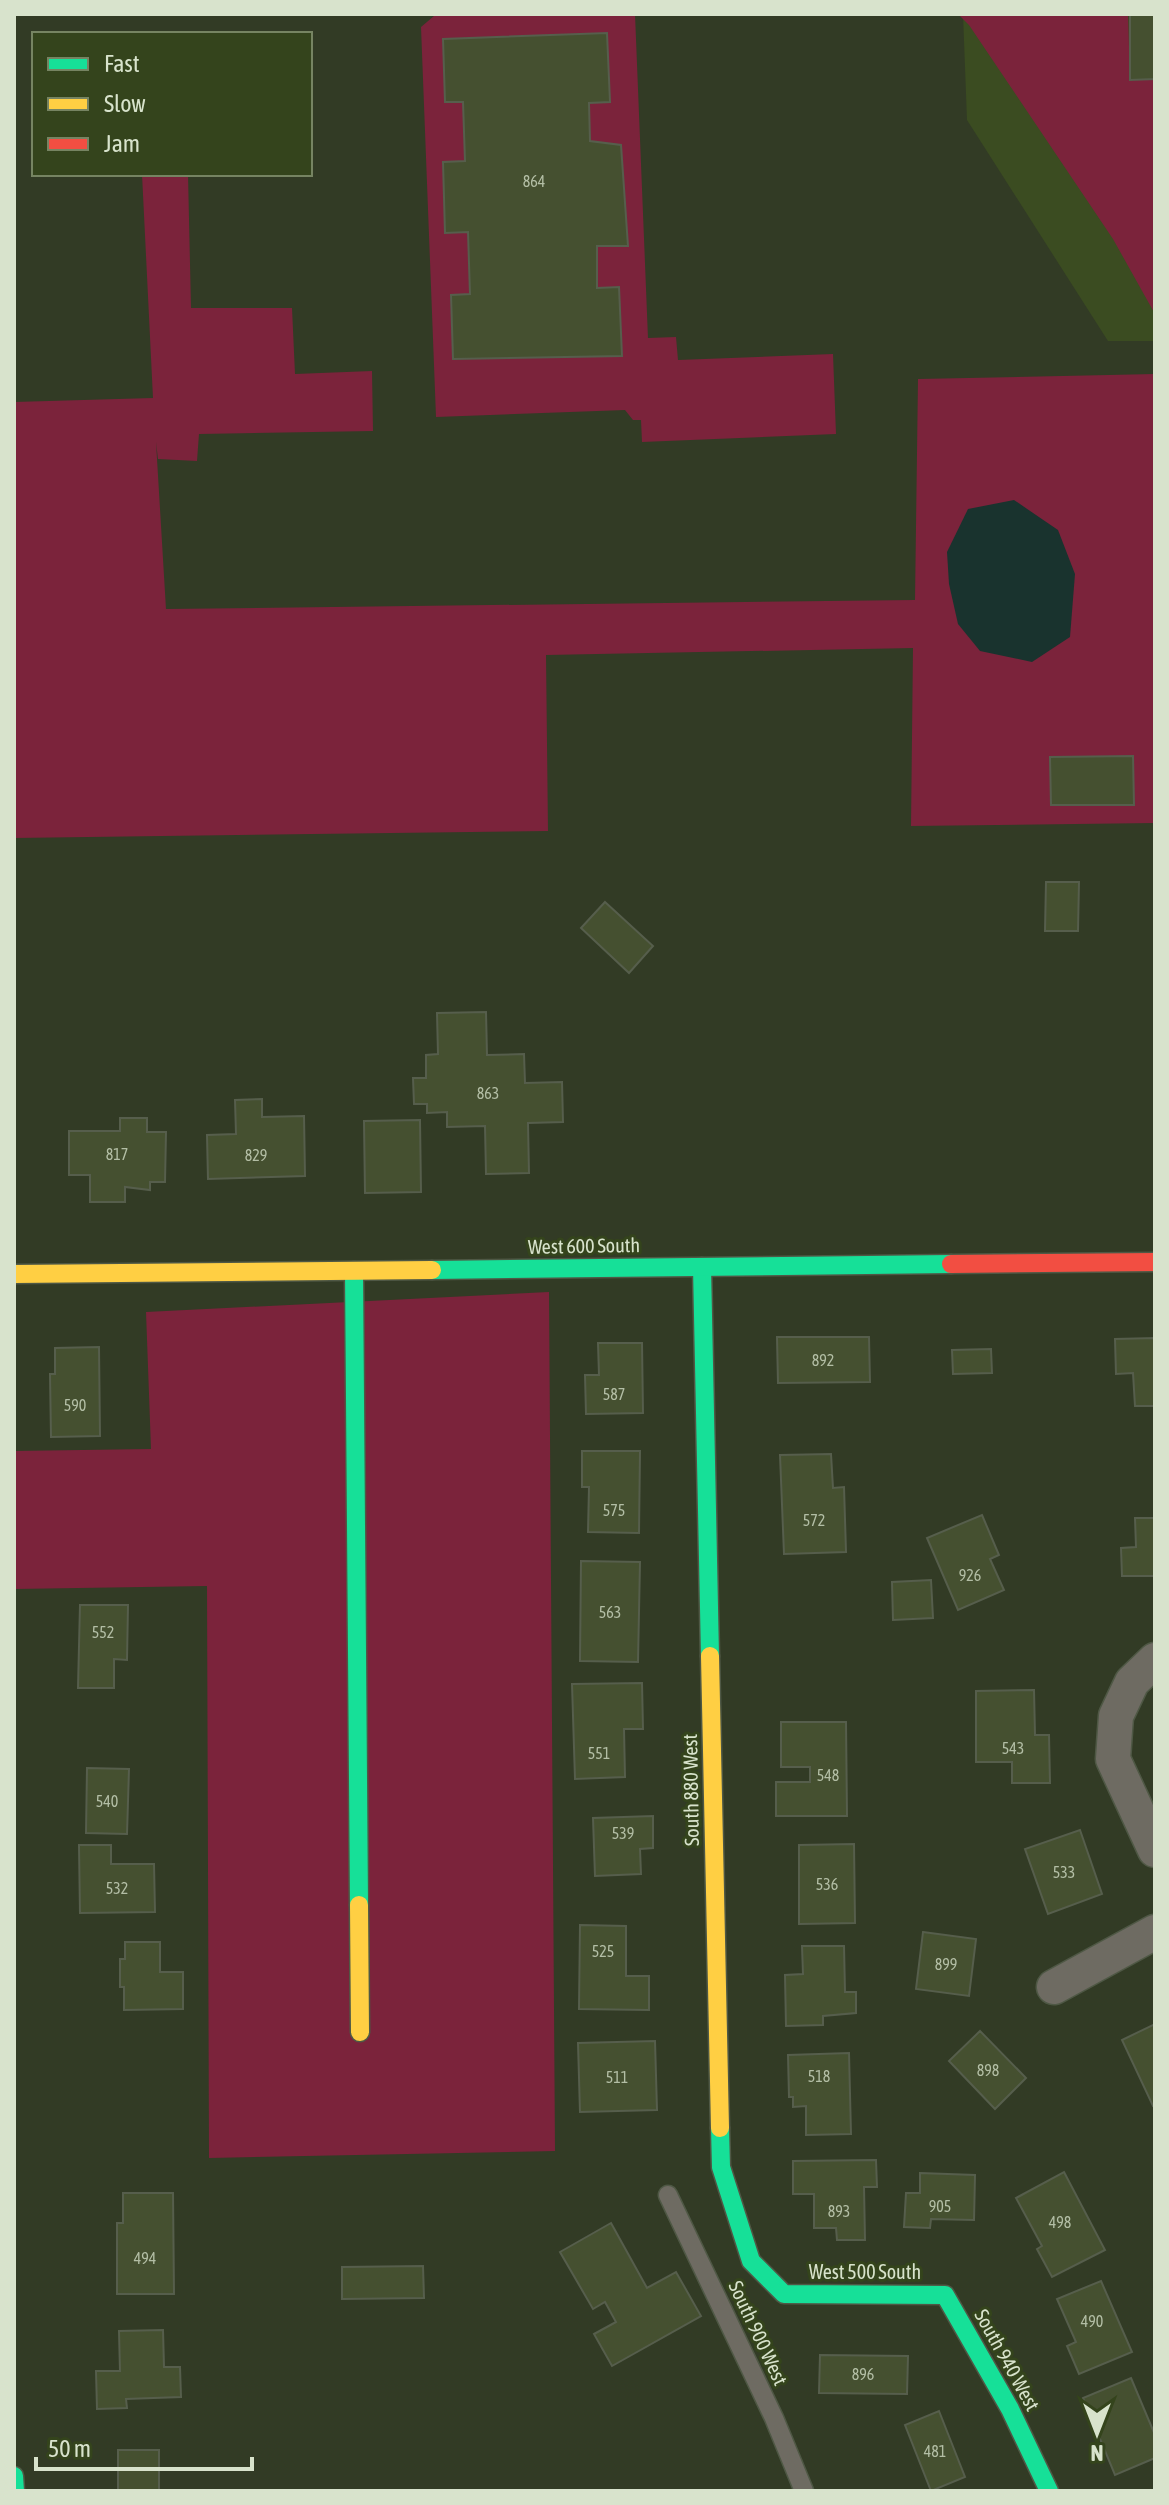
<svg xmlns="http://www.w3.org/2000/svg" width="1169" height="2505" viewBox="0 0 1169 2505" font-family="'Asap Condensed',sans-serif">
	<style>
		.built { fill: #3b4c21 }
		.green { fill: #7b233b }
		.water { fill: #19332e }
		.building { fill: #455030; stroke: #565e4c; stroke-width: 2 }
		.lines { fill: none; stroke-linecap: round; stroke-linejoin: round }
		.lane-casing { stroke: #4f5845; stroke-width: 21 }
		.street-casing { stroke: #4f5845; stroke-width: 37 }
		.fast-casing { stroke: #4f5845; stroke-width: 21 }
		.slow-casing { stroke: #4f5845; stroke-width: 21 }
		.jam-casing { stroke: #4f5845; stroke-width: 21 }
		.lane { stroke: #6e6b62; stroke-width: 18 }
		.street { stroke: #6e6b62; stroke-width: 34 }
		.fast { stroke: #16e098; stroke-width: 18 }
		.slow { stroke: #ffcf43; stroke-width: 18 }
		.jam { stroke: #f24e42; stroke-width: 18 }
		.labels { text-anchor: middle; stroke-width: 6; stroke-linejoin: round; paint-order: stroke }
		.number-label { font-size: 16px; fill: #b3bea5 }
		.street-label { font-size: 20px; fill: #d8e3cc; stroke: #34441c }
	</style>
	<rect width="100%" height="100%" fill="#323b25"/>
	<polygon class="built" points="963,14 1155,14 1155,341 1108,341 967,120"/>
	<g class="green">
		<polygon points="483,14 635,14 648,338 676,337 678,360 833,354 836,434 642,442 641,420 633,420 625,410 436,417 421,27 434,16"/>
		<polygon points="958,14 1128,14 1130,79 1155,79 1155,314 1113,239 969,25"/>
		<polygon points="142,174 188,174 191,308 292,308 295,374 372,371 373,431 199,434 197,461 158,459 156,442 166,609 915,600 918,379 1155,374 1155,823 911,826 913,648 546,655 548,831 14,838 14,402 153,398"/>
		<polygon points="549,1292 555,2151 209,2158 207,1586 14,1589 14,1451 151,1449 146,1312"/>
	</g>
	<polygon class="water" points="1014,500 1058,530 1075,574 1070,637 1032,662 980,651 958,624 949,584 947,552 968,509"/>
	<g class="building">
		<polygon points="1130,14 1155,14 1155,79 1130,80"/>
		<polygon points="607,33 610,102 589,103 590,141 621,145 628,246 597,246 597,288 619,287 622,356 453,359 451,295 470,294 468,232 445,233 443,162 465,161 463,102 445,102 443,39"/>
		<polygon points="1133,756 1134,805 1051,805 1050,757"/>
		<polygon points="1046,882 1079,882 1078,931 1045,931"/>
		<polygon points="605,902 653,946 629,973 581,928"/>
		<polygon points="486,1012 487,1055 524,1054 525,1083 562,1082 563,1122 528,1123 529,1173 486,1174 485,1126 447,1127 447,1112 427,1113 427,1104 414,1104 413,1078 426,1078 426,1055 438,1054 437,1013"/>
		<polygon points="262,1099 262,1117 304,1116 305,1176 208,1179 207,1135 236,1134 235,1100"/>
		<polygon points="120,1118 147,1118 147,1132 166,1132 165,1182 150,1182 150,1190 125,1187 125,1202 90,1202 90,1175 69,1175 69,1131 120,1131"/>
		<polygon points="420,1120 421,1192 365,1193 364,1121"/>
		<polygon points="777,1337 869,1337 870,1382 778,1383"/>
		<polygon points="1155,1338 1155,1406 1135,1406 1133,1373 1116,1374 1115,1339"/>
		<polygon points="598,1343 642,1343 643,1413 586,1414 585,1375 599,1375"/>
		<polygon points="99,1347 100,1436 51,1437 50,1374 55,1374 55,1348"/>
		<polygon points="991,1349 992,1373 953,1374 952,1350"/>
		<polygon points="582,1451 640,1451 639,1533 588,1532 589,1487 582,1487"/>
		<polygon points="831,1454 833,1488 844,1487 846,1552 784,1554 780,1455"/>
		<polygon points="982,1515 999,1555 990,1559 1004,1590 958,1610 927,1538"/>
		<polygon points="1135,1518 1155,1518 1155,1576 1122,1576 1121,1548 1136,1547"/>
		<polygon points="581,1561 640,1562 638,1662 580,1661"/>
		<polygon points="931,1580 933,1618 893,1620 892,1582"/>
		<polygon points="80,1605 128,1605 127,1660 114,1659 114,1688 78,1688"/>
		<polygon points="642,1683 643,1729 624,1729 625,1777 575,1779 572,1684"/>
		<polygon points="1034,1690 1035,1735 1049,1735 1050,1783 1012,1783 1012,1762 976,1762 976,1691"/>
		<polygon points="781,1722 846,1722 847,1816 776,1816 776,1782 810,1782 810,1767 781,1767"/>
		<polygon points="87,1768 129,1769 127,1834 86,1833"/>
		<polygon points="653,1816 653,1848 640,1849 641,1874 595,1876 593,1818"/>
		<polygon points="1080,1830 1102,1894 1048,1914 1025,1849"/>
		<polygon points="854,1844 855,1923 799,1924 799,1845"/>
		<polygon points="79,1845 111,1845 111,1864 154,1864 155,1912 80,1913"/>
		<polygon points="580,1925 626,1926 626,1976 649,1976 649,2010 579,2009"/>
		<polygon points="923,1932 976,1939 969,1996 916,1989"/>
		<polygon points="125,1942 160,1942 160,1972 183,1972 183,2009 124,2010 124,1987 120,1987 120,1959 125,1959"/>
		<polygon points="802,1946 844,1946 845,1992 856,1992 856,2013 823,2016 823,2025 786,2026 785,1975 803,1974"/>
		<polygon points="1155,2024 1155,2105 1153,2106 1122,2040"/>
		<polygon points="980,2031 1026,2078 995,2109 949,2061"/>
		<polygon points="655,2041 657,2110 580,2112 578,2043"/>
		<polygon points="849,2053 851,2134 806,2135 806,2106 793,2107 793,2097 789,2097 788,2055"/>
		<polygon points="876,2160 877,2187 864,2187 865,2240 837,2240 836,2228 814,2228 814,2194 793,2194 793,2161"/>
		<polygon points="1064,2172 1105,2250 1052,2277 1037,2249 1042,2246 1016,2198"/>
		<polygon points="920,2173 975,2175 974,2220 931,2219 930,2228 904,2227 906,2193 920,2193"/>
		<polygon points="123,2193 173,2193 174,2294 117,2294 117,2223 123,2223"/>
		<polygon points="611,2223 647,2288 676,2272 701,2316 612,2366 594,2334 616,2322 605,2302 593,2309 560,2252"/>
		<polygon points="423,2266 424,2298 342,2299 342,2267"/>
		<polygon points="1101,2281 1132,2352 1079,2374 1067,2346 1076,2342 1057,2299"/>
		<polygon points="163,2330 164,2367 180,2367 181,2397 126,2399 127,2408 97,2409 96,2371 120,2371 119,2331"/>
		<polygon points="820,2355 908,2356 907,2394 819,2393"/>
		<polygon points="1131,2378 1155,2435 1155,2458 1115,2475 1083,2398"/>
		<polygon points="939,2411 965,2477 931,2491 905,2425"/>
		<rect x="118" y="2450" width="41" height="41"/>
	</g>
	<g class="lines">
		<defs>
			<polyline id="lane" points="668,2195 774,2418 804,2491"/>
			<g id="street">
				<polyline points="1155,1660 1132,1682 1116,1716 1113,1759 1155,1850"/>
				<polyline points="1054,1987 1155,1932"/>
			</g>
			<g id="fast">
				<polyline points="702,1267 710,1656"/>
				<polyline points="432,1270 951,1264"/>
				<polyline points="354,1271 359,1905"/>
				<polyline points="720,2128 721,2167 751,2261 784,2294 945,2295 1010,2409 1049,2491"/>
				<polyline points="14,2476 15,2491"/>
			</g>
			<g id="slow">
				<polyline points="14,1274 432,1270"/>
				<polyline points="710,1656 720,2128"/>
				<polyline points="359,1905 360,2032"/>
			</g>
			<polyline id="jam" points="951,1264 1155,1262"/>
		</defs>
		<use href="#lane" class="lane-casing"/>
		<use href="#street" class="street-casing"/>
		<use href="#fast" class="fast-casing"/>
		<use href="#slow" class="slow-casing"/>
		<use href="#jam" class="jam-casing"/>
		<use href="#lane" class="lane"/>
		<use href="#street" class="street"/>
		<use href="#fast" class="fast"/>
		<use href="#slow" class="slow"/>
		<use href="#jam" class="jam"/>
	</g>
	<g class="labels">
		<g class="number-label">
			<text x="534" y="187">864</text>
			<text x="488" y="1099">863</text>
			<text x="117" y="1160">817</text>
			<text x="256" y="1161">829</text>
			<text x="823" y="1366">892</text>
			<text x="614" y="1400">587</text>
			<text x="75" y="1411">590</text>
			<text x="614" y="1516">575</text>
			<text x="814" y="1526">572</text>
			<text x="970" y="1581">926</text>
			<text x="610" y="1618">563</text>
			<text x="103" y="1638">552</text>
			<text x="1013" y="1754">543</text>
			<text x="599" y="1759">551</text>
			<text x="828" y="1781">548</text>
			<text x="107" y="1807">540</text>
			<text x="623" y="1839">539</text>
			<text x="1064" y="1878">533</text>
			<text x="827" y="1890">536</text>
			<text x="117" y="1894">532</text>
			<text x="603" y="1957">525</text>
			<text x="946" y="1970">899</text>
			<text x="988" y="2076">898</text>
			<text x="819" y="2082">518</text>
			<text x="617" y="2083">511</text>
			<text x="940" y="2212">905</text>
			<text x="839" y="2217">893</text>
			<text x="1060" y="2228">498</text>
			<text x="145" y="2264">494</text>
			<text x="1092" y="2327">490</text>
			<text x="863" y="2380">896</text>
			<text x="935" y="2457">481</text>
		</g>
		<g class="street-label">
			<text transform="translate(584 1246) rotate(-1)" y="7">West 600 South</text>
			<text transform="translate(691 1790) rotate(-91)" y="7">South 880 West</text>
			<text x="865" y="2279">West 500 South</text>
			<text transform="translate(758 2333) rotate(65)" y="7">South 900 West</text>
			<text transform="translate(1007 2360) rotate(61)" y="7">South 940 West</text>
		</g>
	</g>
	<rect width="1169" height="2505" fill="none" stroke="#d8e3cc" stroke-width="32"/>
	<rect x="32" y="32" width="280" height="144" fill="#34441c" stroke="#768462" stroke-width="2"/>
	<rect x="48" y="58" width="40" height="12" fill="#16e098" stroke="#768462" stroke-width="2"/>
	<text x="104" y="72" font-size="24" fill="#d8e3cc">Fast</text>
	<rect x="48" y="98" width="40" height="12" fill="#ffcf43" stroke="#768462" stroke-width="2"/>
	<text x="104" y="112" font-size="24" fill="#d8e3cc">Slow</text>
	<rect x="48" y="138" width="40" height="12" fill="#f24e42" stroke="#768462" stroke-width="2"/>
	<text x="104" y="152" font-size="24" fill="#d8e3cc">Jam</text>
	<g transform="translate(1097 2433) rotate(180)" stroke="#34441c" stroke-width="6" paint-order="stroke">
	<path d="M0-6L14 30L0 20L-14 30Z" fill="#d8e3cc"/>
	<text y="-12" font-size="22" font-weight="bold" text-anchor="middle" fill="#d8e3cc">N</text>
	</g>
	<path d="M36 2457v12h216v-12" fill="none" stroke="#d8e3cc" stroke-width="4"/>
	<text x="48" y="2457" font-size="24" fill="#d8e3cc" stroke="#34441c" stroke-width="6" paint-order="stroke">50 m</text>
</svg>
